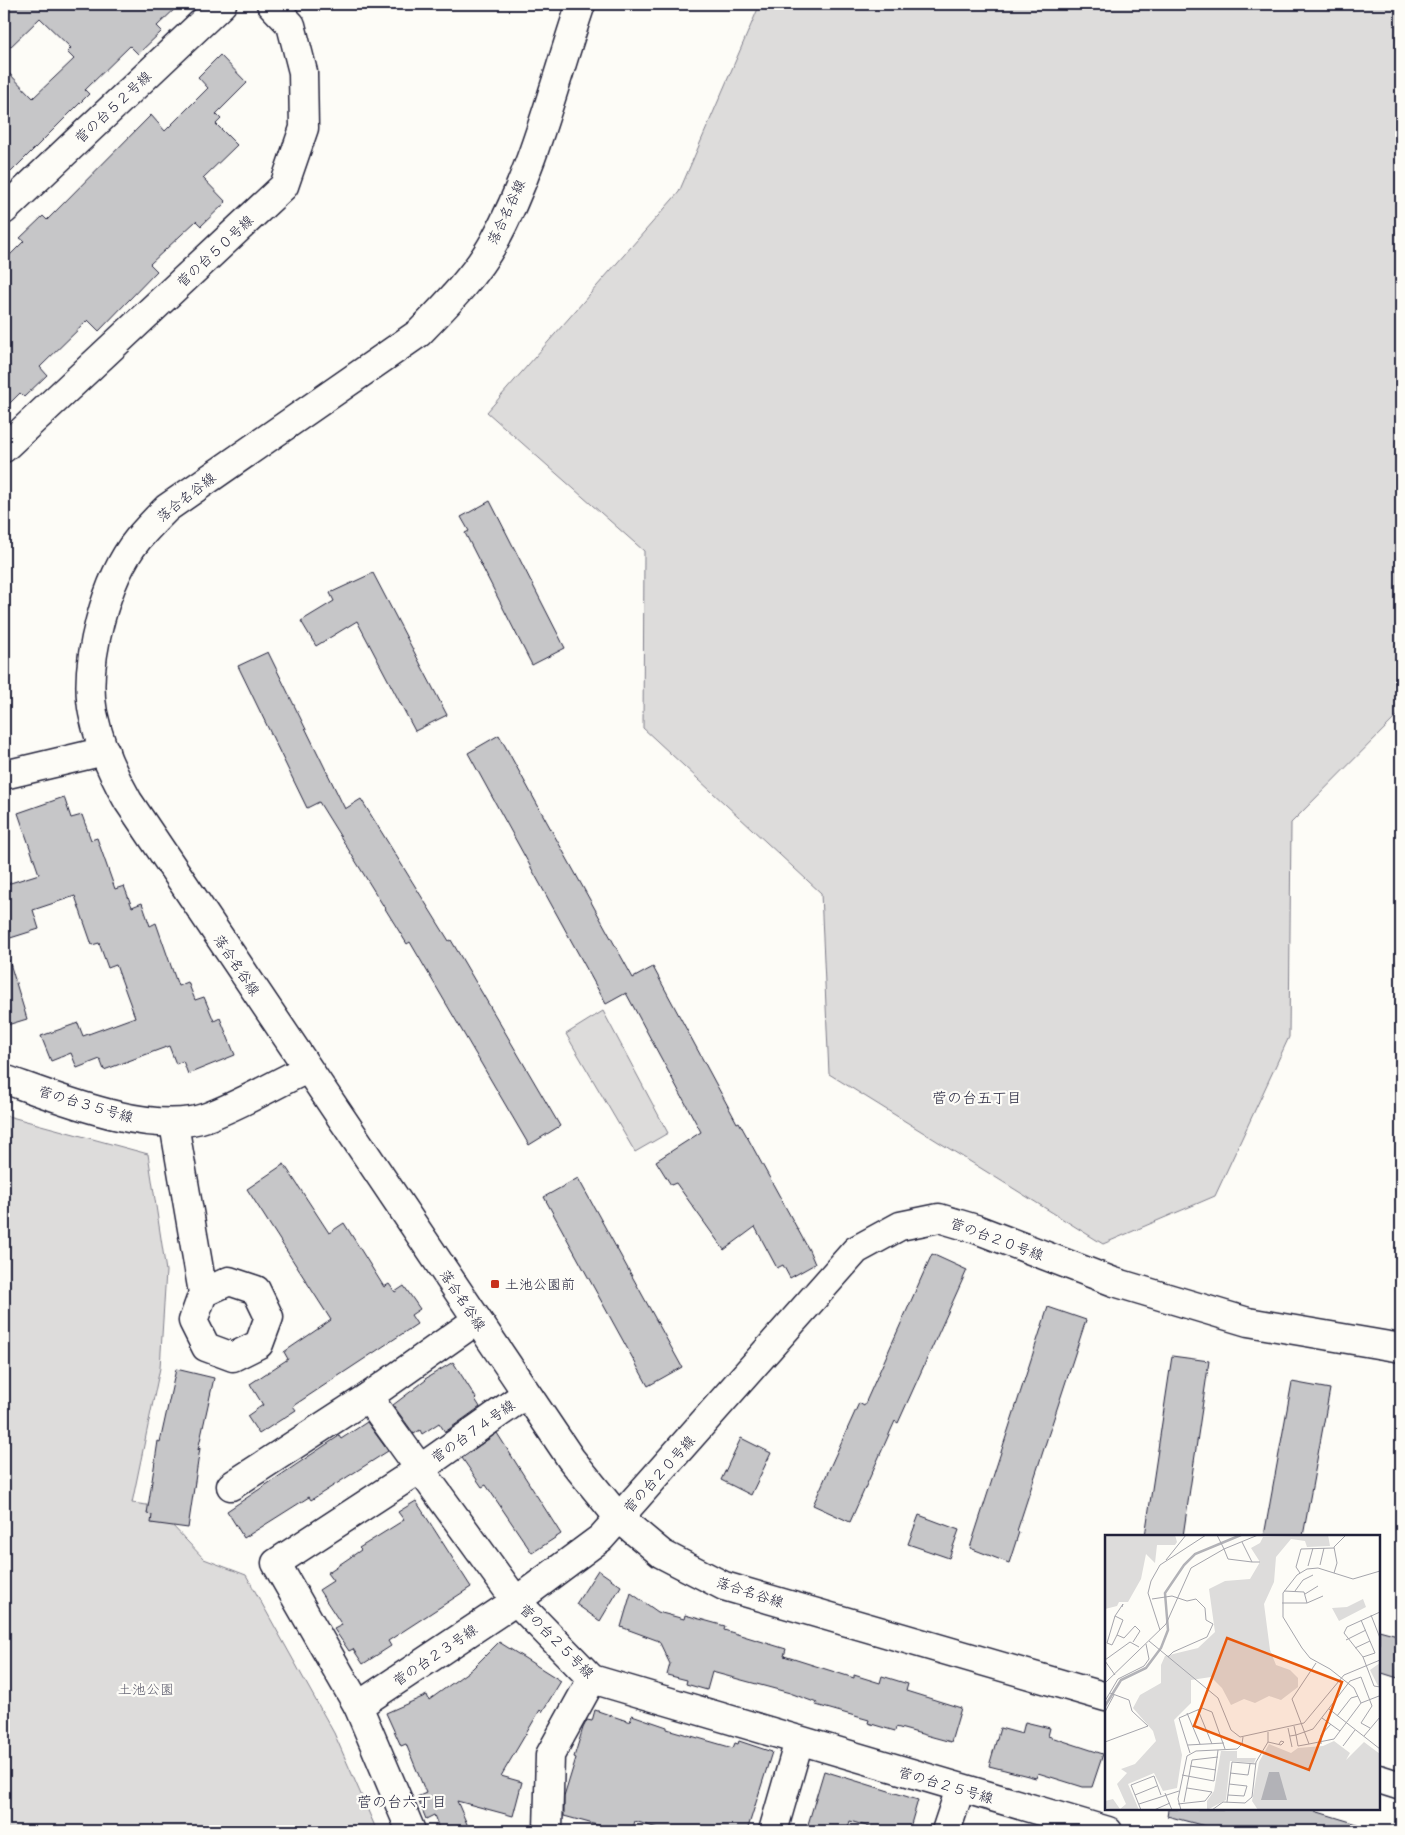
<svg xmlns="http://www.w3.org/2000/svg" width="1405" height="1835" viewBox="0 0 1405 1835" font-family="'Playpen Sans','Klee One',sans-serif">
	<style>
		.green { fill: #dddcdb; stroke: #807f8b }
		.building { fill: #c6c6c8; stroke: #22223b }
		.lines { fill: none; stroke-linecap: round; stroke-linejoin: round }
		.minor-casing { stroke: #22223b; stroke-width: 31 }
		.minor { stroke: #fdfcf7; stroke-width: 28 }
		.poi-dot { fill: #c8321e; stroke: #fdfcf7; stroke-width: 2 }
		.labels { text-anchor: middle; stroke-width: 4.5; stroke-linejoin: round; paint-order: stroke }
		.street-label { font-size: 14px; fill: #22223b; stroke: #fdfcf7 }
		.poi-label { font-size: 14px; fill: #22223b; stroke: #fdfcf7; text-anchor: start }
		.park-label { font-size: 14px; fill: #5a5a6b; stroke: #fdfcf7 }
		.neighbourhood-label { font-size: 15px; fill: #22223b; stroke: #fdfcf7 }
		.inset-river { fill: none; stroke: #b2b2b7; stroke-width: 2.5 }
		.inset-road { fill: none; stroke: #a5a5ac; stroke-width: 1 }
		.view { fill: #e8590c; fill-opacity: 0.15; stroke: #e8590c; stroke-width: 2.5 }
		.inset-edge { fill: none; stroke: #22223b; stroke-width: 2.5 }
	</style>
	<rect width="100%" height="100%" fill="#fdfcf7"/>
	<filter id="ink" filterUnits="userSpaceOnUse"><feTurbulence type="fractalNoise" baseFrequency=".02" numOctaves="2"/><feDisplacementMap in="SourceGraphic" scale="10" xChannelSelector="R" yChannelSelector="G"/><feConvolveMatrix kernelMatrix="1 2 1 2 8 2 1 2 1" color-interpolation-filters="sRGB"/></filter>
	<g filter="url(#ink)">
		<g class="green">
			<polygon points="760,4 1401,4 1401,712 1291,823 1289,1037 1215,1196 1103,1244 829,1074 821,893 643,728 644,551 487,412 679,192"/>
			<polygon points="603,1011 668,1133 635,1152 566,1034"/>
			<polygon points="4,1115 148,1154 166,1271 160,1368 132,1503 154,1506 204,1559 246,1575 334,1733 377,1831 4,1831"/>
		</g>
		<g class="building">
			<polygon points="4,4 180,4 157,26 162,31 138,54 130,46 85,90 89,94 4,179 4,68 33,98 74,59 67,52 71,48 40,18 4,53"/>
			<polygon points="220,55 247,83 216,114 221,119 216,124 237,145 203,178 226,202 201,226 196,221 150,264 157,271 99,331 88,320 40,367 47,375 24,397 20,393 4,409 4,261 24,241 20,238 43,216 47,220 151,115 165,131 208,88 198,77"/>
			<polygon points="490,501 565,648 532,665 465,533 469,531 461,517"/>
			<polygon points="373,573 447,715 415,731 357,621 316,646 301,621 334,601 330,593"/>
			<polygon points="268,652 345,809 361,799 449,941 451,940 560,1126 529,1145 410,942 407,944 319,802 307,808 238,666"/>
			<polygon points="499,735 633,978 653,967 737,1123 739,1122 809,1250 815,1264 790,1278 783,1265 777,1268 755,1227 724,1250 676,1183 671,1185 656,1161 701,1132 626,993 606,1004 468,753"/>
			<polygon points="64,797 71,818 82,815 91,840 97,838 115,889 124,886 132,907 142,903 150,926 156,923 178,986 188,982 195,1000 204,997 214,1021 220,1018 235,1055 188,1074 183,1061 176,1064 169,1046 104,1070 100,1059 77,1068 71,1053 51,1061 41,1036 78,1023 83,1036 135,1017 116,965 108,968 99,943 92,945 75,896 33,910 39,929 4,940 4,885 39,874 18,813"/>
			<polygon points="9,960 27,1019 4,1026 4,961"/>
			<polygon points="284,1164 329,1233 344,1223 384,1287 389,1284 395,1292 404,1286 420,1309 411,1315 417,1324 293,1406 296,1410 259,1434 247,1416 263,1405 250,1384 288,1359 284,1352 331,1320 247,1189"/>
			<polygon points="578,1178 682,1367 648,1386 544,1197"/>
			<polygon points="932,1254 967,1270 898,1423 895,1421 850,1522 813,1505 859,1403 864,1406"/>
			<polygon points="1048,1307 1086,1320 1017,1531 1019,1532 1009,1563 970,1548"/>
			<polygon points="1172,1356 1209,1361 1183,1536 1145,1536"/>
			<polygon points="453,1362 476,1398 475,1399 480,1407 445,1432 439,1423 422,1434 420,1430 414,1434 393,1405 426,1380 425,1379"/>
			<polygon points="176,1369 214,1378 198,1450 200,1448 188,1528 151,1523 152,1515 147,1514 158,1441 160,1442"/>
			<polygon points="1292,1382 1330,1389 1303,1536 1264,1536"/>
			<polygon points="367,1422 388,1451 311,1500 309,1497 244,1538 227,1511 339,1436 341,1439"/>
			<polygon points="497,1433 561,1534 532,1553 486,1485 482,1487 462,1458"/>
			<polygon points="741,1438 771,1453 751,1495 721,1480"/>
			<polygon points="416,1501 471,1587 388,1641 391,1646 363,1664 353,1649 349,1651 334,1629 342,1625 319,1590 333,1581 327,1573 361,1550 359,1548 404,1520 398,1512"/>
			<polygon points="919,1515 959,1530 949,1558 908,1544"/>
			<polygon points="598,1570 621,1586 600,1621 576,1604"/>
			<polygon points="631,1593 658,1612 684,1619 685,1615 725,1626 724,1630 786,1649 784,1656 854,1678 854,1675 880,1683 882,1676 908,1684 906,1691 961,1708 951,1742 896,1727 895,1731 868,1723 869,1720 816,1705 817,1703 790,1693 712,1672 707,1690 686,1684 687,1680 667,1675 670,1664 659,1641 621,1627"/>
			<polygon points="1379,1630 1401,1636 1401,1679 1379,1672"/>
			<polygon points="499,1642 561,1681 542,1712 540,1710 501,1776 522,1782 513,1816 457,1801 470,1831 440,1831 434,1815 426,1819 417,1797 426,1793 406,1744 401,1746 386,1713 427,1695 429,1700 472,1669"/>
			<polygon points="595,1710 630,1722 632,1715 667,1727 667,1729 733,1748 735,1743 738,1744 739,1741 772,1752 747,1831 666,1831 635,1821 632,1831 619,1831 564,1816 564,1797 576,1758 574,1757 583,1728 587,1720 592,1721"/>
			<polygon points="1025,1722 1050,1728 1048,1736 1103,1754 1092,1787 1083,1787 1038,1773 1036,1778 989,1766 1000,1728 1022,1734"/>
			<polygon points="824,1771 918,1800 909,1831 883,1831 850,1821 847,1831 806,1831"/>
			<polygon points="1168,1809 1308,1809 1364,1826 1363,1831 1224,1831 1167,1816"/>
		</g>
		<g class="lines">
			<defs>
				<g id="minor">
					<path d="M581 4C554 83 534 169 494 242 475 276 446 305 419 333L167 508C157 518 147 528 138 539 106 578 83 663 93 713 99 742 113 775 128 801L571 1459 619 1518 662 1554 724 1586 1106 1697"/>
					<polyline points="4,210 222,4"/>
					<polyline points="4,448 284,186 304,128 303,72 291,25 271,4"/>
					<polyline points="4,775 105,751"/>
					<path d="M4 1079C58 1098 152 1137 207 1117 240 1105 275 1084 307 1069"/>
					<polyline points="174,1124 203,1293 193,1321 206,1347 233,1357 259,1344 269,1317 256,1290 229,1281 203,1293"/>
					<polyline points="368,1397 420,1469 526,1394"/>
					<polyline points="231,1486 368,1397 477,1320"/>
					<polyline points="358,1706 276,1563 420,1469 516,1601 592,1679 1108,1831"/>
					<polyline points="1379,1779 1401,1786"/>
					<polyline points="548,1830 550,1755 592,1679"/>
					<polyline points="411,1831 358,1706 516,1601 601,1538 856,1250 900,1226 939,1218 976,1229 1114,1282 1248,1322 1401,1348"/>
					<polyline points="773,1831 799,1741"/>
					<polyline points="946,1831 960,1789"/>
				</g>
			</defs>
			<use href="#minor" class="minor-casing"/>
			<use href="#minor" class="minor"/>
		</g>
	</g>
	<rect class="poi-dot" x="490" y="1279" width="10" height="10" rx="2.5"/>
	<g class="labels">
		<g class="street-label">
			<text transform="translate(113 107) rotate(-43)" y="5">菅の台５２号線</text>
			<text transform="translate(506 212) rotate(-65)" y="5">落合名谷線</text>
			<text transform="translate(215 251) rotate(-43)" y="5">菅の台５０号線</text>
			<text transform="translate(186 497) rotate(-38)" y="5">落合名谷線</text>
			<text transform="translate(237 965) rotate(56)" y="5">落合名谷線</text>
			<text transform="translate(86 1104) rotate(16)" y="5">菅の台３５号線</text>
			<text transform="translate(997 1239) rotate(20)" y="5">菅の台２０号線</text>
			<text transform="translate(463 1300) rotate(56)" y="5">落合名谷線</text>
			<text transform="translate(473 1431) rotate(-35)" y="5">菅の台７４号線</text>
			<text transform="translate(659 1474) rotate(-48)" y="5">菅の台２０号線</text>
			<text transform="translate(750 1592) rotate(18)" y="5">落合名谷線</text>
			<text transform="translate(557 1641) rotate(45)" y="5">菅の台２５号線</text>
			<text transform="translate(435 1655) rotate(-34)" y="5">菅の台２３号線</text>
			<text transform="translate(946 1785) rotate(16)" y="5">菅の台２５号線</text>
		</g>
		<g class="poi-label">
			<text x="505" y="1289">土池公園前</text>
		</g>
		<g class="park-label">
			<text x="146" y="1694">土池公園</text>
		</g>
		<g class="neighbourhood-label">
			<text x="977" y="1103">菅の台五丁目</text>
			<text x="402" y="1807">菅の台六丁目</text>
		</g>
	</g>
	<g transform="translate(1105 1535)">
		<rect width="275" height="275" fill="#fdfcf7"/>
		<path d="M0 0H70L72 7 70 10H52L50 28 41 19 36 44 23 67H14L12 71 0 74ZM223 0 225 11 202 12 200 6 186 4 171 22 169 47 159 69 165 115 171 130 185 135 193 143V152L176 165 164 161 150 168 139 164 126 170 117 153 106 142 86 145V168L69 185 77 220 72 253 58 256 49 238 23 249 34 275H11L0 273V266L8 264 15 274 21 269 12 249 22 238 16 234 30 229 51 206 48 196 28 173 35 160 56 148V130L60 121 93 113 110 97 104 54 120 46 145 44 155 27 146 13 155 8 158 2ZM258 64 261 72 234 86 227 73 242 72ZM275 128V150L273 151 265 135ZM229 206 245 218 241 225 259 207 275 219V275H153L147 266 154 227 164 209 186 218 193 213 218 211ZM116 216H132V223H151L149 228 125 226 121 265 102 275V266L109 256Z" fill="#dddcdb"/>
		<path d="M164 237H174L182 265H156Z" fill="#b2b2b7"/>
		<path class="inset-river" d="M0 171 16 145 41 133 56 113 63 95 60 58 79 30 90 19 136 0"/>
		<path class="inset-road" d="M137 7 147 27H155M61 25 81 0M147 27 123 24 119 14 153 0M215 30 219 13M203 31 208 13M195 38 191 32 196 14 229 13M229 38 232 28 229 12 241 0M190 56 198 45 208 40M200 59 213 51M47 64 67 61 82 66 91 64 100 73 101 85 108 89 102 102 68 117 63 122M177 68H202L199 57 179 56M202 68 218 61M275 77 242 92 239 98 258 122 269 151 275 152M266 80 275 103M10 81 18 69 17 72M256 85 270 118 258 122M55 95 43 58 46 46 55 30 101 0M12 100 18 85 10 81 2 108 7 110 12 100 19 103 30 91 35 96 28 107M241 105 261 95M44 106 113 163 126 195 135 202 199 188 239 140 275 125M250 113 265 106M0 125 25 107 34 112M0 126 10 140M211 128 187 164 204 209 229 204 256 168 249 153 225 134 205 123 197 113 178 82V58L192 40 202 34 213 33 248 44 275 36M0 148 61 89 86 33 119 14 112 0M0 166 13 144 39 131 44 124 41 109M256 168 274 161 275 163M224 174 275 214M93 175 107 209M0 177 9 160M82 178 95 209M232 181 246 163 253 161M217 183 235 196M183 193 187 212M185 201 191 200 189 191M259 201 275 182M0 207 43 191 27 176 24 165 5 158M163 207 176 210 179 207 176 206 174 209M204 209 193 211 191 200 208 194 245 146 256 142 267 171 256 188 265 193M216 209V200L226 189M83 210 119 208M238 211 250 195M85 218 74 183 97 173 107 177 120 214M85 231 111 235M125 238 143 240 145 229M77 240 109 246 113 215M60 258 67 275M30 260 52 251M123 260 139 261 142 251 124 249M79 267 87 225 113 222M122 267 127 227 151 229M34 269 74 256M73 269 100 266 107 257 82 253M36 275 26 250 49 241 56 260M49 275 65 268M76 275 73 264 82 221 91 216 132 214 137 209 138 202M107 275 118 267 140 268 147 262 151 227 163 207V197"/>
		<path class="view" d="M122 103 237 147 204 235 89 191Z"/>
		<rect width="275" height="275" class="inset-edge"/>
	</g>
	<rect width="1405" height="1835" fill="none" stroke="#fdfcf7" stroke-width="20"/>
	<rect x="10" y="10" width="1385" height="1815" fill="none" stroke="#22223b" stroke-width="2" filter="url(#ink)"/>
</svg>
